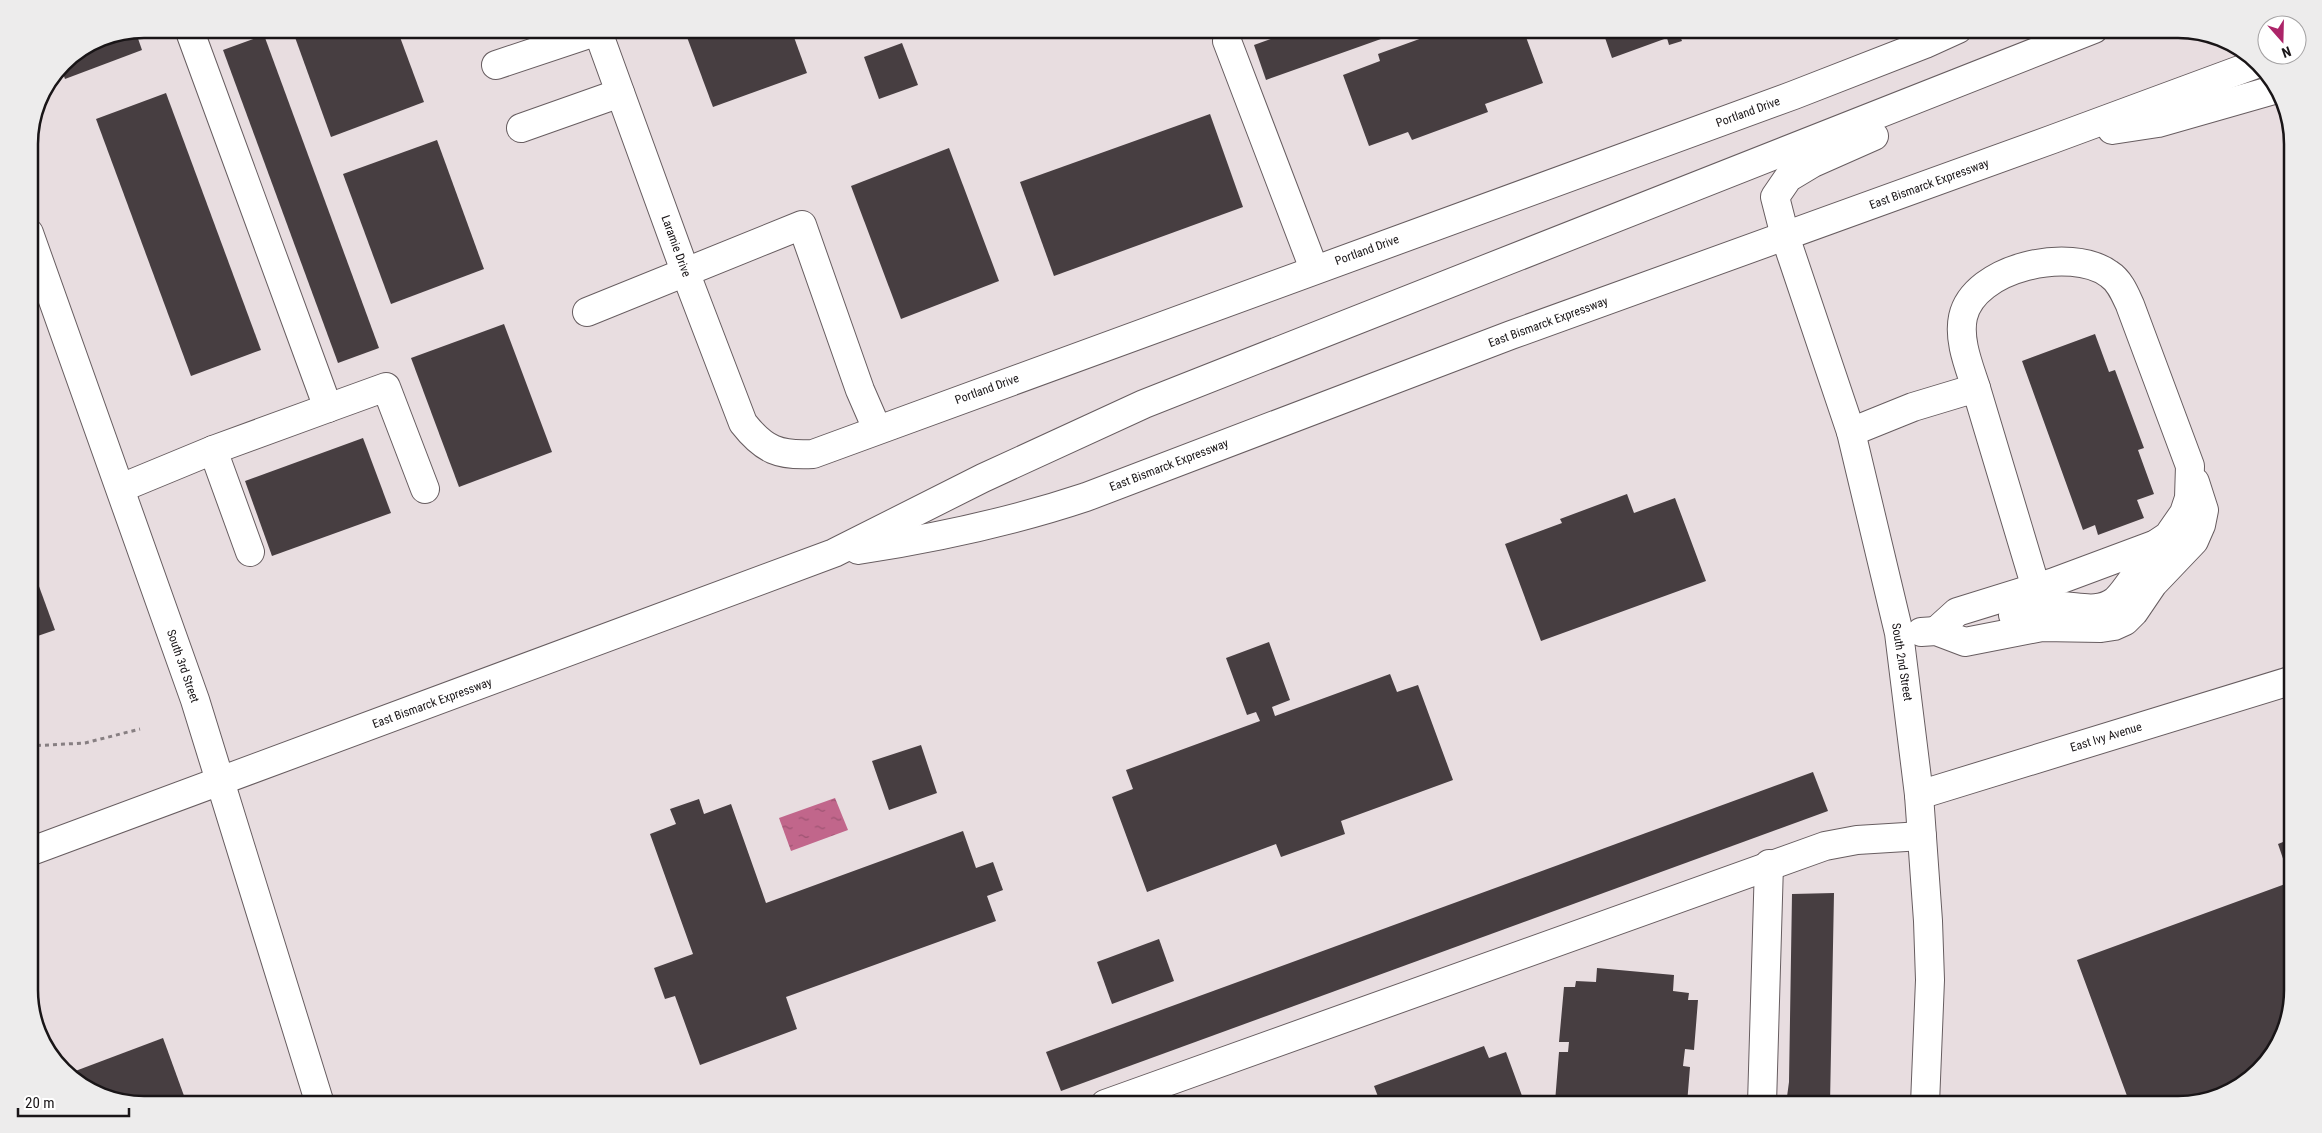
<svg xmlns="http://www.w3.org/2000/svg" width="2322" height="1133" viewBox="0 0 2322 1133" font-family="'Roboto Condensed',sans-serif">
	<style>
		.water { fill: url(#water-ripples) }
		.building { fill: #473e41 }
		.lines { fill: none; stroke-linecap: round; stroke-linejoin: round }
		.minor-casing { stroke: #675d60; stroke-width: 30 }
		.major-casing { stroke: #675d60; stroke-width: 30 }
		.path { stroke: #877f82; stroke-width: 3; stroke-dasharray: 4 4; stroke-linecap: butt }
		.minor { stroke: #fff; stroke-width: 28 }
		.major { stroke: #fff; stroke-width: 28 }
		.labels { text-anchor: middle; stroke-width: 5; stroke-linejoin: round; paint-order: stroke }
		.street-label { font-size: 12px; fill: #191517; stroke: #fff }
		.rim { fill: none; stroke: #191517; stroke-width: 2.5 }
	</style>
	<defs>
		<pattern id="water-ripples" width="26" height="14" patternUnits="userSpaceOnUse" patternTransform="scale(1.25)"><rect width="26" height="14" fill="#c1668b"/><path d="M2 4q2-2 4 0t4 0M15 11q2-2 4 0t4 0" fill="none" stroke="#9c5371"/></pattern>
	</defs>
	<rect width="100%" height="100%" fill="#e8dde0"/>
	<polygon class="water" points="835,798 848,830 791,851 779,818"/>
	<g class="building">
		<polygon points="292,29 397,29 424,102 331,137"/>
		<polygon points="684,29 791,29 807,73 713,107"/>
		<polygon points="1299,29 1394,29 1395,34 1266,80 1254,45"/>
		<polygon points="1447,29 1459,29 1460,33 1472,29 1523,29 1543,83 1485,104 1488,112 1412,140 1408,132 1369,146 1343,75 1380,61 1378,54"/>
		<polygon points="1602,29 1691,29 1679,33 1682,41 1669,45 1667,38 1612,58"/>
		<polygon points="135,30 142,50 65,79 60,65 63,62 100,37"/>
		<polygon points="264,35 379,348 338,363 223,50"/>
		<polygon points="902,43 918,85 879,99 864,57"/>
		<polygon points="166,93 261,350 191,376 96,119"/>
		<polygon points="1210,114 1243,207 1054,276 1020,182"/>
		<polygon points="437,140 484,269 391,304 343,174"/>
		<polygon points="949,148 999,281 901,319 851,186"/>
		<polygon points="504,324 552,452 459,487 411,358"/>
		<polygon points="2095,334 2109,372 2115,370 2144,448 2138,450 2154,494 2137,500 2144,518 2098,535 2095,525 2083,530 2022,361"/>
		<polygon points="363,438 391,513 272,556 245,481"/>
		<polygon points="1627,494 1634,513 1675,498 1706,581 1541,641 1505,544 1562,523 1560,519"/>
		<polygon points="29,559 55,630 29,639"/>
		<polygon points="1269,642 1290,700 1272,707 1275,716 1390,674 1397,692 1418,685 1453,780 1341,821 1345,834 1281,857 1276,844 1147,892 1112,797 1133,789 1126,770 1260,721 1256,712 1247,715 1226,658"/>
		<polygon points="921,745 937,793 889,810 872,761"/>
		<polygon points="1813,772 1828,811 1061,1091 1046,1052"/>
		<polygon points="699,799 704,814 731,804 766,903 963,831 976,868 993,862 1003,890 987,896 996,921 786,997 797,1029 700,1065 675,996 665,999 654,968 693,954 650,834 676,824 670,809"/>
		<polygon points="2293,838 2293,990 2282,1040 2242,1085 2179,1104 2130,1104 2077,960 2291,882 2278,844"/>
		<polygon points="1834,893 1830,1104 1786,1104 1789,1082 1792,894"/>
		<polygon points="1159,939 1174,981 1112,1004 1097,962"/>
		<polygon points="1597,968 1674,975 1673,991 1689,993 1688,1000 1698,1000 1694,1050 1685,1049 1683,1066 1690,1067 1687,1104 1569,1104 1555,1102 1559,1052 1568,1052 1569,1042 1559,1042 1564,987 1575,987 1576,981 1596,982"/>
		<polygon points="163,1038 187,1104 143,1104 93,1093 70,1073"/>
		<polygon points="1484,1046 1489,1058 1506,1052 1525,1104 1374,1104 1380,1102 1374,1086"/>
		<polygon points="1352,1095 1356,1104 1329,1104"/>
	</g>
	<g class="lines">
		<defs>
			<g id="minor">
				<path d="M597 29 686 274 743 423C764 450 779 456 813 454L1794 95 1925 44 1958 29"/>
				<polyline points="1227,41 1314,269"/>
				<polyline points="496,65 598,31"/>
				<polyline points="521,128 620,93"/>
				<polyline points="29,233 195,700 320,1104"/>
				<polyline points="1785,236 1851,432 1899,633 1919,795 1928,921 1930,980 1925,1104"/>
				<polyline points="587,312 802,225 860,390 877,429"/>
				<polyline points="328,408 386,387 425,489"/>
				<polyline points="1851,432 1913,407 1976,388 2036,588"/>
				<polyline points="213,450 250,552"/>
				<polyline points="121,488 213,450 328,408 189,29"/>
				<path d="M2013 615C2028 611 2043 607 2059 606 2078 606 2097 614 2115 601 2127 591 2146 558 2156 544"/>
				<path d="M1936 631 1957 612 2054 582 2156 544 2168 536 2184 513 2189 498 2190 466 2130 305C2125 294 2120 281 2109 274 2071 246 1974 267 1963 317 1958 340 1969 366 1976 388"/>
				<polyline points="1921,632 1936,631 1965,642 2042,627 2101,628 2114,626 2125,621 2134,612 2153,584 2194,541 2201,525 2204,510 2195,482"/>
				<polyline points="1919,795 2293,680"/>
				<polyline points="1105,1104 1825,846 1857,840 1922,836"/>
				<polyline points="1762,1104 1769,864"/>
			</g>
			<g id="major">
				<polyline points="2112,130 2158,123 2277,89"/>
				<polyline points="1785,236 1775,197 1788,178 1813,163 1874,136"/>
				<path d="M858 550C936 538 1011 522 1086 497L1511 335 2053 139 2256 64"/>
				<polyline points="29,852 834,553 983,478 1144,404 2094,29"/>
			</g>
		</defs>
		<use href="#minor" class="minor-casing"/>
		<use href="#major" class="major-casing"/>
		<polyline class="path" points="29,746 85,743 140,729"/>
		<use href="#minor" class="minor"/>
		<use href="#major" class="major"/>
	</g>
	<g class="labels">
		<g class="street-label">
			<text transform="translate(1748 112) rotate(-20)" y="4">Portland Drive</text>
			<text transform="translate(1929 184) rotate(-20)" y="4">East Bismarck Expressway</text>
			<text transform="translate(676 246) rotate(70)" y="4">Laramie Drive</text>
			<text transform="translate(1367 250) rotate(-20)" y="4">Portland Drive</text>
			<text transform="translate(1548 322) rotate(-20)" y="4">East Bismarck Expressway</text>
			<text transform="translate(987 389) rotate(-20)" y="4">Portland Drive</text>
			<text transform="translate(1169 465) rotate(-21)" y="4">East Bismarck Expressway</text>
			<text transform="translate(1902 662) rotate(81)" y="4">South 2nd Street</text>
			<text transform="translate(183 666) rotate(71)" y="4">South 3rd Street</text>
			<text transform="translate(432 703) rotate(-20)" y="4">East Bismarck Expressway</text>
			<text transform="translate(2106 737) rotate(-17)" y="4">East Ivy Avenue</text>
		</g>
	</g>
	<path d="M0 0H2322V1133H0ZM144 38H2178A106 106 0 0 1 2284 144V990A106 106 0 0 1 2178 1096H144A106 106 0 0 1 38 990V144A106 106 0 0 1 144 38Z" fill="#edecec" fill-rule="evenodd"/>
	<path class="rim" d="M144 38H2178A106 106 0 0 1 2284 144V990A106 106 0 0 1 2178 1096H144A106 106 0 0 1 38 990V144A106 106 0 0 1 144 38Z"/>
	<g transform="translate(2282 40) rotate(160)"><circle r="24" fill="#ffffff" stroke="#a3a1a2"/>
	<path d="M0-4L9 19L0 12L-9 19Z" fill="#ac2468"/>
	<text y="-8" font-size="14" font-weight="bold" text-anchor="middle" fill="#191517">N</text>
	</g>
	<path d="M18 1108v8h111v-8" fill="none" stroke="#191517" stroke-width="2.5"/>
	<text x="25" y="1108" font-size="15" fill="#191517" stroke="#ffffff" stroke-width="4" paint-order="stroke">20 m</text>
</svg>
